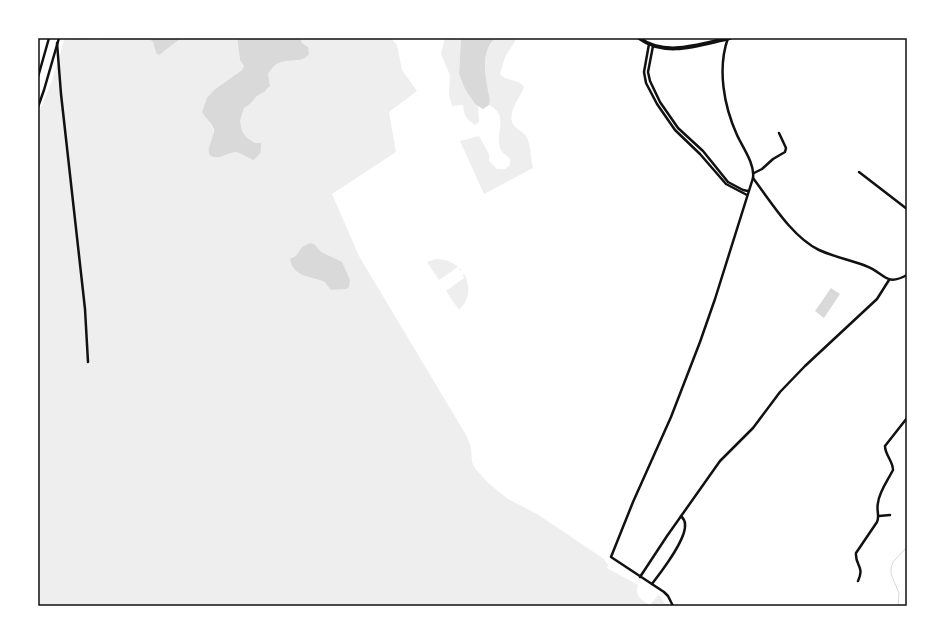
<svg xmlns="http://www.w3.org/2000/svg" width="945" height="644" viewBox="0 0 945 644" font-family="'DM Sans',sans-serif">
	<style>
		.green { fill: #eee }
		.water { fill: #d9d9d9 }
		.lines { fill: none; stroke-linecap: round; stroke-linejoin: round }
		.stream { stroke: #d9d9d9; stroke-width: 1 }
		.minor { stroke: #111; stroke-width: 2.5 }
		.trunk { stroke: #111; stroke-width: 4 }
		.neatline { fill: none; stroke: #111; stroke-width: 1.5 }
	</style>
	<rect width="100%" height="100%" fill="#fff"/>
	<g class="green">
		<path d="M69 38 99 40 103 38H148L153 42 156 53 165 51 175 41 182 38H237L240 60 244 66 242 70 214 90 206 118C223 138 206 134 210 154L237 152 253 160 261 143H255L246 137 242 131 240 121 244 108 250 104 257 96 268 89 270 83 267 78 268 74 271 68 283 60 298 61 308 47 302 43 300 38H391L397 45 402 70 417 91 389 112 396 152 332 194 359 256 466 435 471 447 472 462 475 468 487 482 508 499 537 514 604 559 608 565 607 568 638 585C634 595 642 601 650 605L659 594 666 606H38V114L52 81 64 40Z"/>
		<path d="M445 38H461L459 74 465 89 475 104 478 106 479 122 475 125C466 119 464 115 463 105L452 106 449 94 450 75 441 54Z"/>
		<path d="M495 38H517L505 57 500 74C506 82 518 78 524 87 521 96 514 103 512 113 508 130 525 129 528 140 531 149 531 159 533 168L484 194 460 141 479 136 489 154V161L497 169H505L510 165V159C508 156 502 153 501 150 493 135 511 116 489 105L490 101C487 82 478 54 495 38Z"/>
		<path d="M436 259C447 259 454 263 462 270L461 271 458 267 439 280 427 262Z"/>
		<path d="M464 273C471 287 470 300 459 310L446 291 464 278 463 275Z"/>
	</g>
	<g class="water">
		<path d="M148 38H182C173 43 168 49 159 55L156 53 153 42Z"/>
		<path d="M237 38H300L302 43 308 47 309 54C299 68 281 51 268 74L270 86 264 92 257 96 250 104 244 108 240 121 242 131 246 137 255 143H261C261 153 261 154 253 160L237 152C229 152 222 158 215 157 201 157 215 135 214 130 213 124 205 118 202 112L207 98 214 90 242 70 244 66 240 60Z"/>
		<path d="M461 38H495C478 54 487 82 490 101L489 105 483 109 475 104 465 89 459 74Z"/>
		<path d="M310 243 314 244 321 252 342 262 350 280 349 287 346 289 331 290C328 287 327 283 323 281 310 276 293 277 290 259L296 256 302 247Z"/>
		<polygon points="831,288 840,294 824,318 815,311"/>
	</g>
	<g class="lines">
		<polyline class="stream" points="898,606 899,593 891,574 891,568 893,562 907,547"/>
		<g class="minor">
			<path d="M728 38C717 69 724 106 737 135 743 148 755 164 753 178 771 202 792 237 819 250 834 257 851 260 866 266 885 273 885 287 907 275"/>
			<polyline points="57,43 61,94 85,309 88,362"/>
			<polyline points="649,44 644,72 646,83 657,104 675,130 700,154 726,184 747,195"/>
			<polyline points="653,46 648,72 650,81 660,102 678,128 703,151 728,182 743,190 748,191"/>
			<polyline points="38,77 49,38"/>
			<polyline points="38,107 44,90 59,38"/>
			<polyline points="859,172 907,209"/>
			<polyline points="754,173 762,169 773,159 785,152 786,148 779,133"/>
			<polyline points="879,516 890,515"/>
			<polyline points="640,577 667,536 720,461 753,428 780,392 805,366 877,299 889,280"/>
			<path d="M858 581C865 566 855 566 856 553L877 522C880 516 876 510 878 503 879 492 888 480 893 470 893 461 885 455 885 446L907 418"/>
			<path d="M652 584C661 572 687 539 685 524 685 521 683 518 681 516"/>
			<polyline points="673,606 668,596 664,592 611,557 633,502 671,417 700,342 715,299 753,178"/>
		</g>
		<path class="trunk" d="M639 38C666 58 701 44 730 38"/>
	</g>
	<rect width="945" height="644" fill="none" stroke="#ffffff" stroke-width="78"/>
	<rect x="39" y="39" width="867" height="566" class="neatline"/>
</svg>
